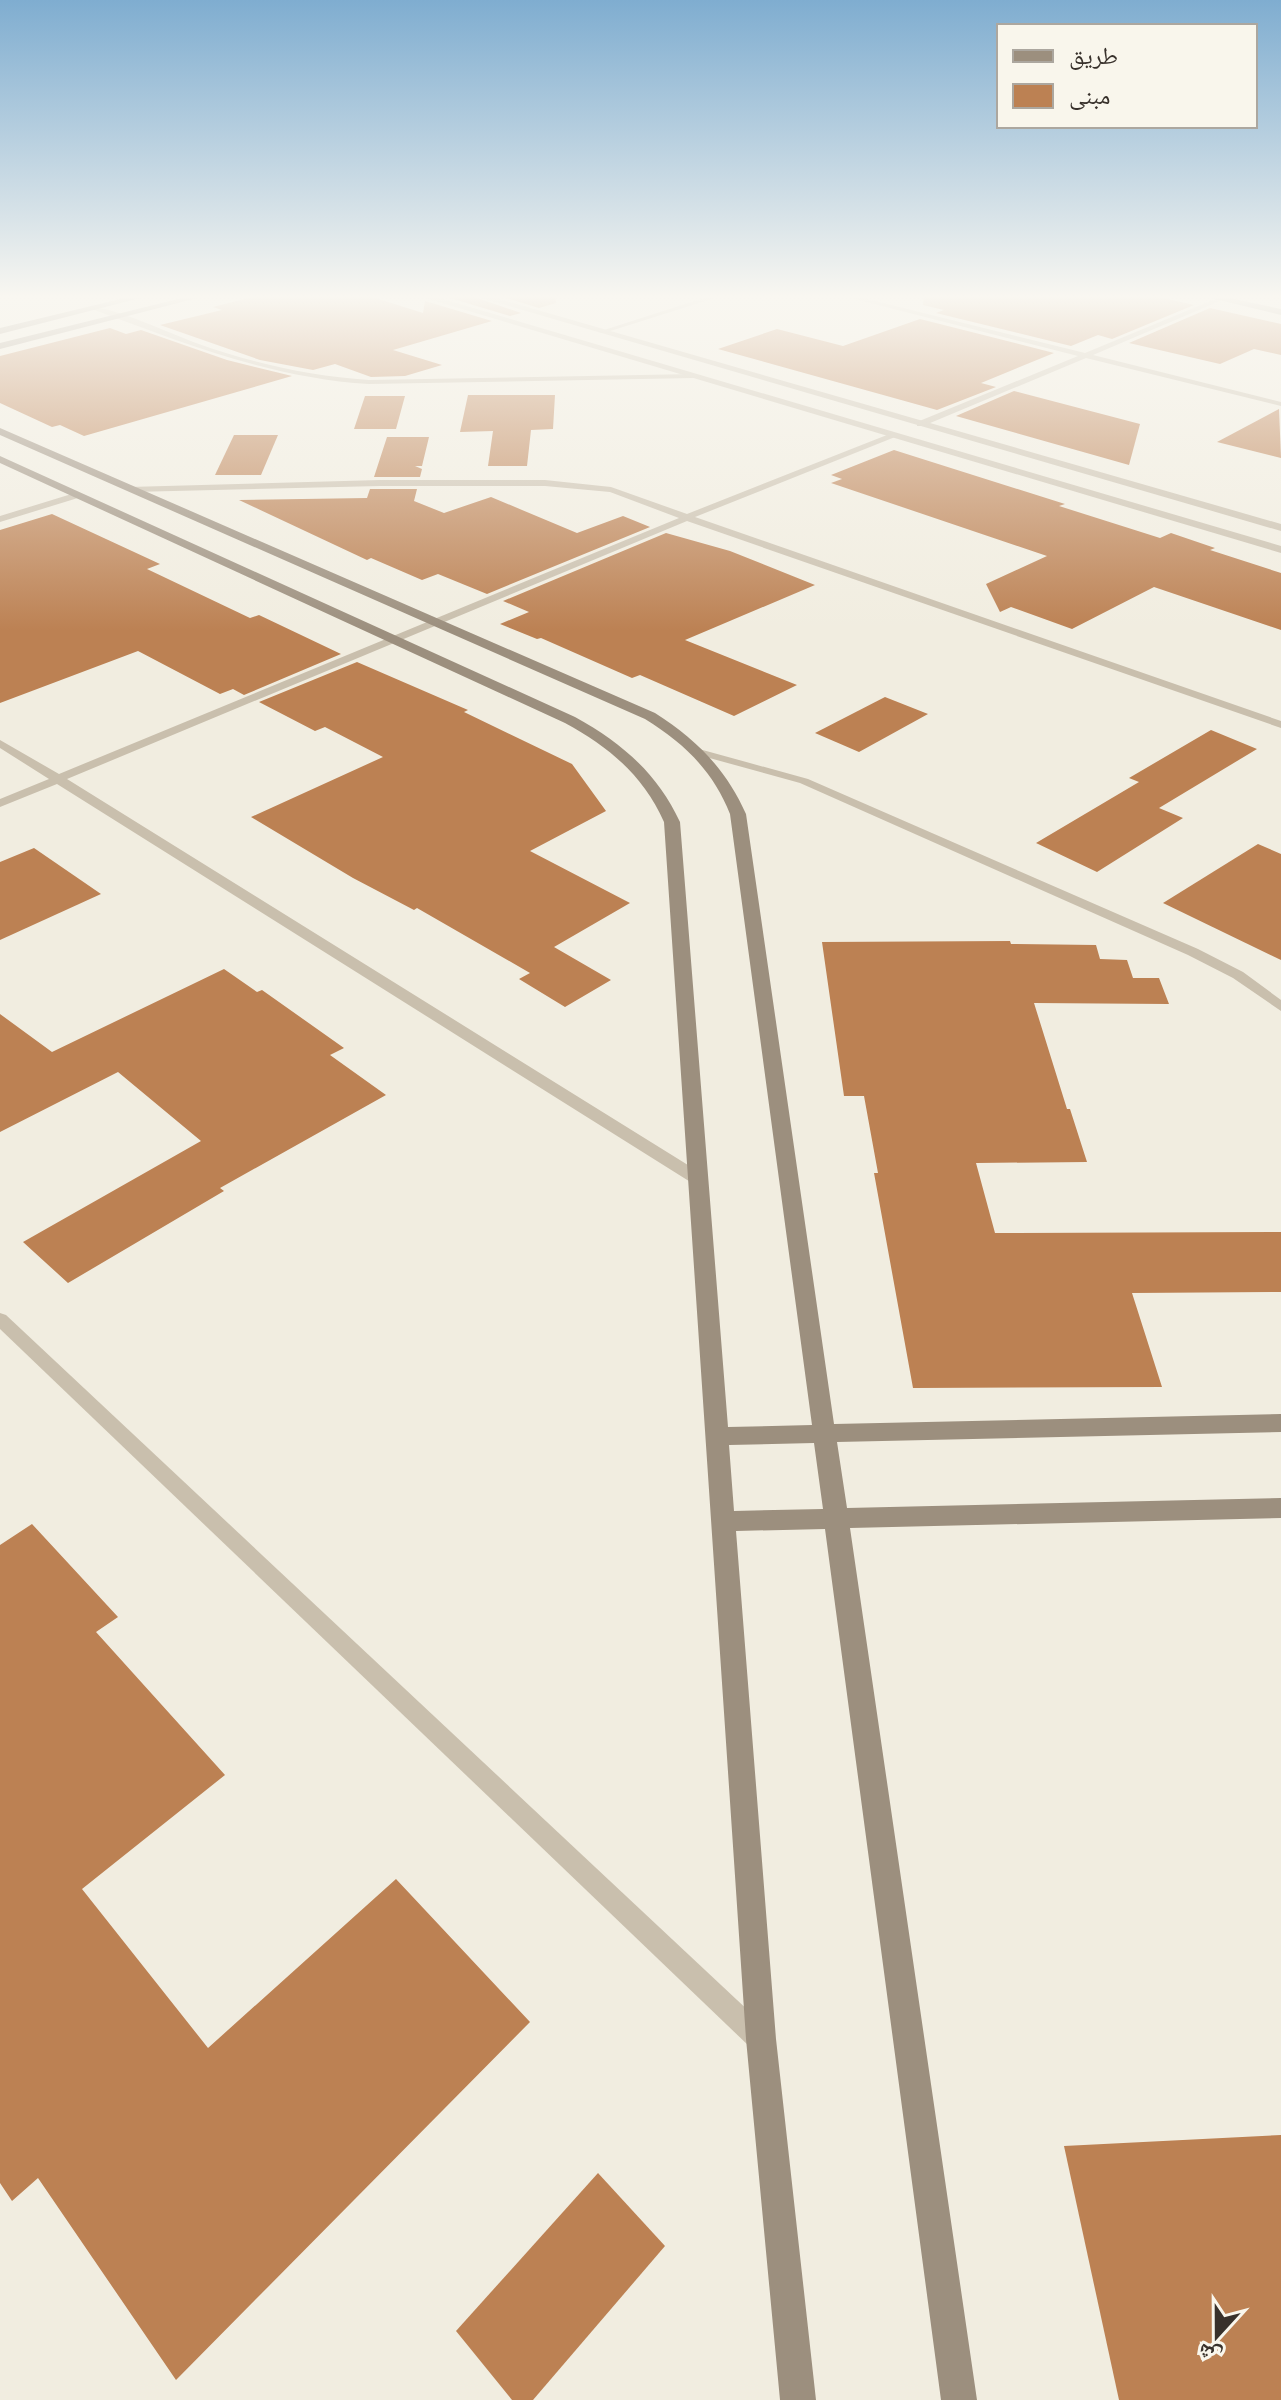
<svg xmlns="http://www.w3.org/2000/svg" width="1281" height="2400" viewBox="0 0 1281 2400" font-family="Poppins,'Noto Naskh Arabic',sans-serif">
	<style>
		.building { fill: #bc8153 }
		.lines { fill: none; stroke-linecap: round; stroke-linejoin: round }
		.lane { fill: #c9bfad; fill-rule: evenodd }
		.street { fill: #c9bfad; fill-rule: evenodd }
		.secondary { fill: #9c8f7e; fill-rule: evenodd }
	</style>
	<rect width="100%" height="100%" fill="#f1ede0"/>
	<g class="building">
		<polygon points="260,295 366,295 423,313 425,301 492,321 393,350 442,365 405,376 371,377 335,364 313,370 260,360 160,325 222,310 213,307"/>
		<polygon points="440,295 468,295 521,313 510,316"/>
		<polygon points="497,295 555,295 556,303 539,308"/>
		<polygon points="924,295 1150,295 1194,305 1112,339 1098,335 1071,346 936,313 944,310 923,305"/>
		<polygon points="1210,308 1281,324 1281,355 1254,349 1220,364 1129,343"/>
		<polygon points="920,319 1054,353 981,383 996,387 937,410 718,349 777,329 843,346"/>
		<polygon points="110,328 126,334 141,330 227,360 292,376 84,436 60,425 52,427 0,403 0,356"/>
		<polygon points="1014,391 1140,424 1129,465 956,416"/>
		<polygon points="468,395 555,395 553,429 531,430 527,466 488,466 493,431 460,432"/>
		<polygon points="365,396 405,396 396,429 354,429"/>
		<polygon points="1279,409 1281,458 1217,442"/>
		<polygon points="234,435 278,435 261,475 215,475"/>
		<polygon points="387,437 429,437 422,466 415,466 422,469 420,477 374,477"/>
		<polygon points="894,450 1065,504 1059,506 1160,538 1171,533 1215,548 1210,550 1281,573 1281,630 1154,587 1072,629 1011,607 1000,612 986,584 1047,556 831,483 842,479 831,475"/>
		<polygon points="370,489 417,489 414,501 444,513 491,497 577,533 623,516 650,527 487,594 438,574 422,580 371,558 367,560 239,500 367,498"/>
		<polygon points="52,514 160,564 147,569 250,618 259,615 341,654 244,695 233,689 220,694 138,651 0,703 0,530"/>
		<polygon points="666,533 730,551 815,585 685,640 797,685 734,716 640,675 632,678 541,638 537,639 500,624 529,612 503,601"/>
		<polygon points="357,662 468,710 464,712 572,764 606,811 530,851 630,903 554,947 611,980 565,1007 519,979 530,973 417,908 414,910 353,878 251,817 383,757 325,727 315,731 259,702"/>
		<polygon points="885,697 928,714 859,752 815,733"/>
		<polygon points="1211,730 1257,749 1159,808 1183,818 1097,872 1036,843 1139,782 1129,778"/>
		<polygon points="1258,844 1281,854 1281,960 1163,903"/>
		<polygon points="34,848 101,894 0,940 0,862"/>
		<polygon points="1010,941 1011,944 1096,945 1100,959 1127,960 1133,978 1159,978 1169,1004 1034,1003 1067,1109 1070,1109 1087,1162 976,1163 995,1233 1281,1232 1281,1292 1132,1293 1162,1387 913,1388 874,1173 878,1173 864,1096 844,1096 822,942"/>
		<polygon points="224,969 257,992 262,990 344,1048 330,1055 386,1095 220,1188 224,1191 68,1283 23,1242 201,1141 118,1072 0,1132 0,1014 52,1052"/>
		<polygon points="32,1524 118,1617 96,1632 225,1775 82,1889 208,2048 396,1879 530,2022 176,2380 38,2178 12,2201 0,2183 0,1545"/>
		<polygon points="1281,2135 1281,2400 1119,2400 1064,2146"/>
		<polygon points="598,2173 665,2246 533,2400 512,2400 456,2331"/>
	</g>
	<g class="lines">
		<g class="lane">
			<polygon points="713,295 724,295 604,333 598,332"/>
			<polygon points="839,295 851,295 1085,353 1225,295 1234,295 1093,355 1281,402 1281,406 1086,358 923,426 917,426 917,422 1078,356"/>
			<path d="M92 307C116 308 169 333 196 343 252 363 309 376 369 380L694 374 698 376 694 378 369 384C271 378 183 343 92 309Z"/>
			<polygon points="892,433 895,437 695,517 1281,721 1281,728 687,521 67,779 704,1175 706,1179 704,1183 692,1183 57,784 0,807 0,799 49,779 0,748 0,740 59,774 679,518 610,492 545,486 380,486 132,492 129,491 129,487 380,480 545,480 611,487 687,514"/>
			<polygon points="78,492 82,495 81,497 0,522 0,516"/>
			<polygon points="699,749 808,779 1198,949 1243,972 1281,1000 1281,1011 1233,978 1188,955 800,783 695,754 695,750"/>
			<polygon points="0,1313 6,1315 768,2029 771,2038 768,2047 759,2050 750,2047 0,1329"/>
		</g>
		<g class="street">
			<polygon points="415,295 429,295 1281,546 1281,553"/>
			<polygon points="471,295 485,295 1281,524 1281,531"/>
		</g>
		<g class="secondary">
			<polygon points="137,295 152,295 0,334 0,328"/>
			<polygon points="194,295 209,295 0,349 0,343"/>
			<polygon points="1198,295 1215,295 1281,309 1281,315"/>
			<path d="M0 428 655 713C696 739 726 769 746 814L834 1424 1281 1414V1432L837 1442 847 1508 1281 1498V1518L850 1528 977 2400H941L825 1529 736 1531 776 2039 816 2400H780L746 2039 664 822C643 775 609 747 565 723L0 463V456L575 717C622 743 657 773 680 822L728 1427 812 1425 730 814C713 771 684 743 645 719L0 435ZM814 1443 823 1509 734 1511 729 1445Z"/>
		</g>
	</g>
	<linearGradient id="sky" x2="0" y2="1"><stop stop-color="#7fadd0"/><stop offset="0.47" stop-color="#f9f7f1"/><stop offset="1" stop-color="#f9f7f1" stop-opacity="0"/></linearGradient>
	<rect width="1281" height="631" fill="url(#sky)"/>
	<rect x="997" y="24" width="260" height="104" fill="#f9f6ec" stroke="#aca79f" stroke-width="2"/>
	<rect x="1013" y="50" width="40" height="12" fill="#9c8f7e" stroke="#aca79f" stroke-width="2"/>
	<text x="1069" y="64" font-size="24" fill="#38312b">طريق</text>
	<rect x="1013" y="84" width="40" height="24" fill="#bc8153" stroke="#aca79f" stroke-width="2"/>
	<text x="1069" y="104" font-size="24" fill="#38312b">مبنى</text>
	<g transform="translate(1217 2336) rotate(201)" stroke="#f9f6ec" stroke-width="6" paint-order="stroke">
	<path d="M0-6L14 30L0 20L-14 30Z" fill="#38312b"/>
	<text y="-12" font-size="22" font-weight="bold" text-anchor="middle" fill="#38312b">ش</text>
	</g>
</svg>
